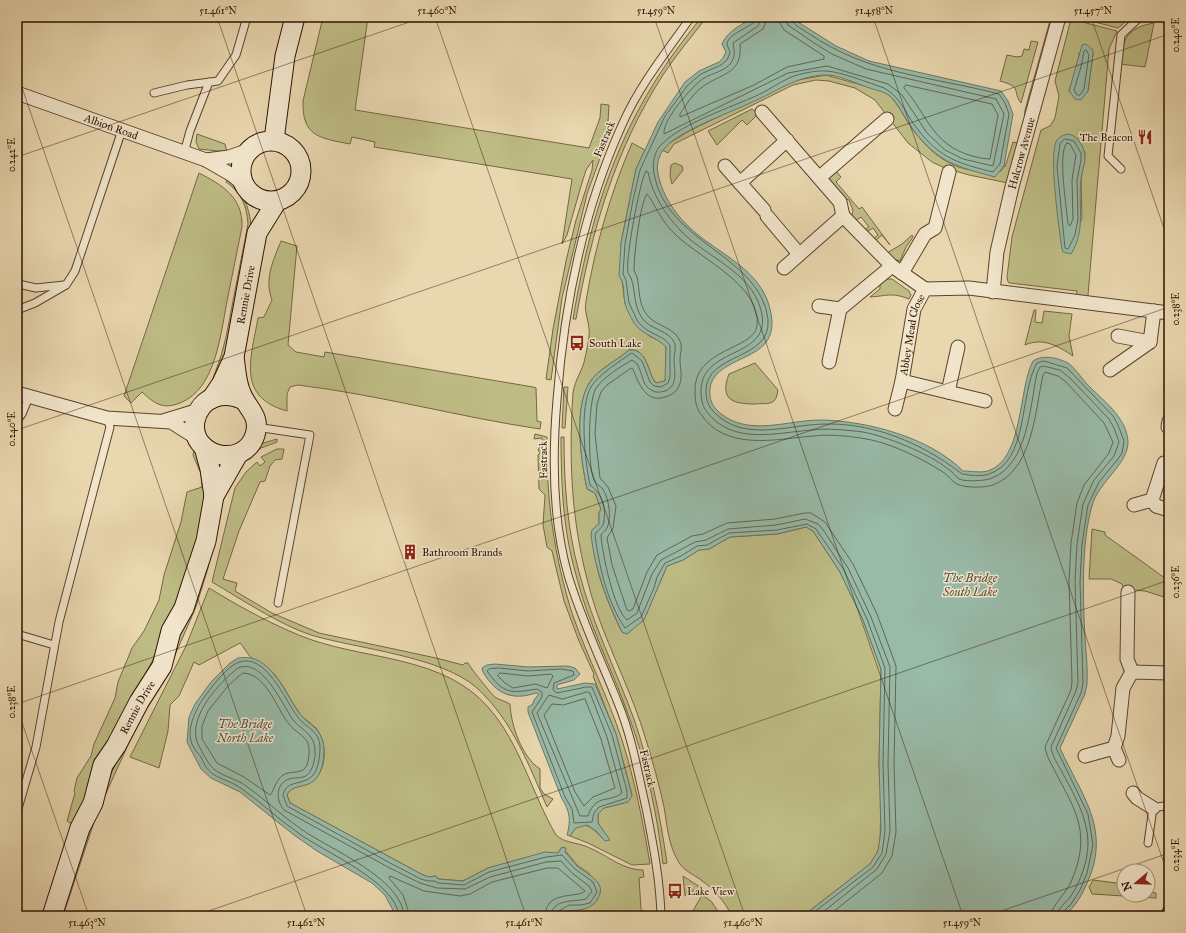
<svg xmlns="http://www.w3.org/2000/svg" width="1186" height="933" viewBox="0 0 1186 933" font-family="'IM FELL Great Primer',serif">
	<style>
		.green { fill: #bebc85; stroke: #766642; fill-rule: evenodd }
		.water { fill: #98baa8; stroke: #6d7665 }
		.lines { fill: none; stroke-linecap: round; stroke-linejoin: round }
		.shore { stroke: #626654; stroke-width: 1 }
		.lane-casing { stroke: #5c422c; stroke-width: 9 }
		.street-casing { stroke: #5c422c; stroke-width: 15 }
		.secondary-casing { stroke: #2d1100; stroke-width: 21 }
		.lane { stroke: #f1e5cb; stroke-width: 7 }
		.street { stroke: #f1e5cb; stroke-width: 13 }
		.secondary { stroke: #f1e5cb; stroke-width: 19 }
		.ticks { fill: none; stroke: #2d1100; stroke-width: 1; stroke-opacity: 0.45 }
		.labels { text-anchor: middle; stroke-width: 3; stroke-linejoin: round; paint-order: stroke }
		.street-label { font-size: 11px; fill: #2d1100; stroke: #f1e5cb }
		.poi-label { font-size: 11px; fill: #2d1100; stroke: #f1e5cb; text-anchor: start }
		.water-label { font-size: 12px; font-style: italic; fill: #524c3b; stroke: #f1e5cb }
		.neatline { fill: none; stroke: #2d1100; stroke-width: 1.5 }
		.ticks-label { font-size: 10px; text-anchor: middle; fill: #2d1100 }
	</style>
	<rect width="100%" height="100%" fill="#e9d7af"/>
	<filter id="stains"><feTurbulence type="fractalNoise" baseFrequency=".005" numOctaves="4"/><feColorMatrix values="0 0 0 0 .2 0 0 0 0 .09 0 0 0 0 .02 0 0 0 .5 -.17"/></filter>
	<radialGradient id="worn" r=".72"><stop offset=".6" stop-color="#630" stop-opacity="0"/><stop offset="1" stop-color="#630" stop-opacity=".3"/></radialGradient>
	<g class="green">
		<path d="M323 17H368L355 110 589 148 600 118 601 104 609 105 607 139 587 194 562 298 551 380 546 379 553 329 566 261 576 220 592 170 593 160 586 170 581 186 567 235 562 244 572 179 374 147 375 142 352 137 350 144C320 138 302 137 303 101Z"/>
		<path d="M702 17H707C692 36 676 55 663 75 615 149 591 233 576 319H573C593 200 624 110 702 17Z"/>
		<polygon points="1051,17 1053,17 1024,128 1025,110"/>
		<polygon points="1075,17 1131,17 1118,28"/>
		<path d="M1071 19 1117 31 1109 49 1088 295V298L1076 299 1077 291 1010 283 1008 282 1007 277 1012 237 1041 130 1050 126 1055 118 1059 96 1055 81ZM1079 53 1093 54 1088 91H1069L1078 66ZM1077 138 1085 153 1081 180 1082 219 1062 249 1055 179Z"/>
		<path d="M1154 23 1145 67 1120 64C1123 38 1127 28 1154 23Z"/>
		<path d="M1031 41 1038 42 1021 103C1012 92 1023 87 1000 81L1007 55 1017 57 1022 56 1024 49 1029 50Z"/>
		<path d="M826 75 883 91 890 96C899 105 904 117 911 127 935 160 959 175 1001 171L1004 166 1005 167 1013 142 1021 144 1008 183 969 175 945 168 932 162 908 143 875 100 855 88 829 81 816 80 793 85 674 144 668 153 662 150 666 145 691 130 792 81Z"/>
		<polygon points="752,109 758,114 747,125 742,120 717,145 708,131"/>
		<polygon points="197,134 225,144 227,152 199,149 196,142"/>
		<path d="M632 143 645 150 636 169 621 243 622 280 625 304 649 336 662 342 666 347V376L665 381 656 383C647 373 648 348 629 350 618 360 602 367 593 378 572 402 581 459 587 489L595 493 601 509 599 513V524L592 530C593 566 606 600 622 632L627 634 644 619 667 566 683 560 699 550 709 549 730 537 777 534 806 527 813 531 840 572 863 620 881 669 879 764 881 796 880 844 876 856 870 864 803 916H732C725 902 714 889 701 880 690 872 683 871 677 859 668 843 667 824 664 807 659 784 653 762 646 740 633 695 611 654 596 610 572 536 568 469 573 393 575 379 583 370 585 358 587 349 590 337 589 328 588 319 584 311 586 301 595 247 610 194 632 143Z"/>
		<polygon points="675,163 682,166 683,170 672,184 670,176 671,165"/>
		<polygon points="835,170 841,177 836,182 859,209 862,207 890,245 882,235 875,241 873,239 878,235 873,228 865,233 863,231 869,227 861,217 852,223 851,220 853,210 849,200 838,196 826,182 828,174"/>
		<path d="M199 173C222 185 243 197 242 227 237 250 233 273 228 296 221 330 217 389 180 403 162 410 154 403 142 392L131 403 124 396Z"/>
		<path d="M227 180C243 192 249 206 251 225L228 341 221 368 212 381 221 356 226 337 248 224C247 206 241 192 226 182Z"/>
		<polygon points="912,235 913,237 906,247 900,261 893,259 887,253 902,244"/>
		<path d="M281 241 297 246 288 345 296 352 324 357 325 352 533 387 536 388 537 421 541 422 540 429C459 417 380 395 298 385L290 387 287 394V411C236 397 251 358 258 318L264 317 272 300C264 279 273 261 281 241Z"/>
		<path d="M887 279H892L909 291 911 295 909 299C892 292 887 296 870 297L880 289V285Z"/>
		<path d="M1034 310H1036L1035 322 1042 323 1044 311 1072 314 1069 336 1073 356C1058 346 1043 337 1025 345Z"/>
		<path d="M755 363 778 390C777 394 777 398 774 401 769 405 761 403 755 404 733 404 719 400 729 374Z"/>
		<polygon points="564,387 568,387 565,428 562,428"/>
		<path d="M535 434 547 437C546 498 554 557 573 616 588 658 608 697 622 740 635 781 643 822 650 864L632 865 588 843 570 836C579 817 592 826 602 838L607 837 598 823V814L604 808 624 803 632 795 616 734 593 676 594 674 579 641 564 601 552 551 547 547 543 525 545 495 539 489 538 455 540 453 538 450 542 442V438L534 439Z"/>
		<path d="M561 437H564C564 483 567 528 579 572 592 623 616 670 634 719 650 766 660 814 667 863L663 864C657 813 646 762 628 714 611 667 588 623 576 575 563 530 561 484 561 437Z"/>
		<polygon points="277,439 277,442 261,448 242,464 223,499 208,568 196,607 175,655 128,745 97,813 63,916 59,916 102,792 183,627 226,479 260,444"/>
		<path d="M277 449H284L282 459 275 460 270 466 265 481 260 482 239 531 223 579 237 583 235 591 272 613 319 633 436 658 463 665 465 663H468C469 666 492 695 495 697 499 700 505 701 510 704 511 726 522 757 540 769V788L544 794 553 799 547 807C529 765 512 720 477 688 441 656 358 649 311 635 280 625 241 599 212 582L235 488 246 472 257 462 260 466 265 462 261 457Z"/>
		<polygon points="194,450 199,456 206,486 200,527 187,577 157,652 105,752 73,825 67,821 75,793 74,791 77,778 91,756 94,744 115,698 118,682 132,648 144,631 159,600 164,575 181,522 187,492 202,487 201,474 193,455"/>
		<polygon points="1092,529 1105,532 1105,535 1169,581 1169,594 1167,598 1145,591 1133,590 1133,588 1123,587 1122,584 1111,579 1089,579"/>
		<path d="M209 588C238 606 280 629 312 640 371 660 444 657 488 707 520 743 532 794 556 835 565 843 574 842 585 846 605 853 621 870 643 870L644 877 639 878 641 909 648 916H559C573 903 584 916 598 899L589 873 578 866 562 847 558 853 526 858 488 868 463 881 438 879 436 876 429 877 423 875 290 803 287 795C293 781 309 792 320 772 327 759 325 739 316 728 311 723 305 720 300 714 291 702 285 687 275 675 268 667 261 665 253 659 248 656 244 647 240 643L199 665 194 662 179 696 170 705 168 731 159 768 130 757 186 646Z"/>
		<polygon points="683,876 703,889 688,892 685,896"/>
		<polygon points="1093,880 1124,884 1124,895 1148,895 1148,892 1156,893 1156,898 1092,894 1089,887"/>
		<polygon points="702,895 711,901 721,916 690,916"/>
	</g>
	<g class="water">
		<path d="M756 17H790L836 46 869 61 1001 91 1008 101 1013 114 1004 166 995 177C956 166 938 163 912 128 905 119 901 108 893 99 886 91 877 91 867 87 854 83 838 74 824 75 799 76 780 89 759 99 738 109 716 117 696 127 675 138 651 150 659 178 663 195 674 212 686 224 712 251 755 265 768 302 772 315 775 329 767 341 753 362 706 362 710 396 711 403 714 408 720 413 749 437 787 420 821 420 867 421 929 437 963 471 971 471 980 473 988 471 1024 459 1018 389 1033 361 1043 354 1058 358 1068 363 1075 368 1080 376 1086 383 1102 400 1126 416 1128 441 1129 464 1098 482 1092 506 1081 543 1083 599 1085 638 1086 654 1088 668 1087 684L1085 694 1060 748C1081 795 1111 828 1088 881 1082 895 1076 906 1064 916H803L870 864 878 851 881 831 879 764 881 669 863 620 840 572 813 531 806 527 777 534 730 537 709 549 699 550 683 560 667 566 644 620 627 634 622 632C607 601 595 570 591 535L592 530 599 524V513L601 509 595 493 587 489C581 460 572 402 593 378 602 367 618 360 629 350 648 348 647 373 656 383L665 381 666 347C657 337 642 335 634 323 631 317 626 309 625 303 623 294 625 283 619 276L621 243 636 169 658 122 685 82 699 71 719 62 723 58 726 52 722 44C728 30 744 23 756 17Z"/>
		<polygon points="1086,44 1093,50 1093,54 1088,91 1081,100 1075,99 1069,91 1082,45"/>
		<path d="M1069 134C1077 136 1082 144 1084 151 1087 160 1082 170 1081 179 1078 205 1086 231 1071 254L1063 252 1062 249C1059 229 1049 157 1056 142 1059 136 1064 135 1069 134Z"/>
		<path d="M238 658C271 652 284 693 300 714 307 723 318 727 322 739 325 747 324 758 322 766 315 794 293 780 287 795L290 803 423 875 429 877 436 876 438 879 463 881 488 868 545 852 558 853 562 847 566 848 565 852C569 856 573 862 577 866 586 874 608 882 598 898 595 904 591 907 584 909 574 912 568 908 559 916H396L385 895 372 883 317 851 294 835 240 792 211 778 201 769 187 742 189 717 195 704 211 682 230 663Z"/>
		<path d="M495 664 528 667 568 666 575 668 580 674 574 680 557 685V689L585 683 595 684 616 734 632 796 628 802 604 808 598 814V823L610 840 605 841 596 831 587 825 576 828 570 836 567 835C571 821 570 811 562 799L528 712V707L533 704 534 700 539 694 536 693C512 701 496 694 483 672L482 668 487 665Z"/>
	</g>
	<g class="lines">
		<g class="shore">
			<path d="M757 17C756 27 728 32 727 44 727 46 730 50 730 53L727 60 721 65 701 74 688 85 665 116 640 170 633 200 625 244 623 274 626 280 629 303 638 322 647 330 664 339 670 345V377L668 383 661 387 654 386 650 382 642 361 632 353C620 361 598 375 591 387 579 407 585 462 590 485 603 494 607 510 603 525 601 529 597 530 595 535 599 566 607 602 625 628L641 617 654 588 657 577 665 563 681 556 697 546 707 545 729 533 777 530 807 524 816 529 844 570 867 619 885 668 883 764 885 831 882 853 873 867 809 916"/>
			<path d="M762 17 758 26 733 43C734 51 736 55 731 63 725 71 713 73 704 78 693 85 662 120 664 134L788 73 827 66 888 84 902 95 927 133 945 150 963 159 993 166 1004 114 996 99 866 69 832 54 814 43 788 25 785 17"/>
			<path d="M768 17 763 29 740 44C743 75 720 73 701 88 692 95 686 105 680 114V117L754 85 787 67 824 59V56L784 30 780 23 779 17"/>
			<path d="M790 17C791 24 802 29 808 33 869 75 930 76 999 94L1005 103 1009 114 1000 164 993 172C956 163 937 157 913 123 904 110 899 96 884 88 870 83 841 72 827 71 816 70 798 74 789 78 778 83 769 90 758 95 732 107 683 123 663 143 654 150 652 164 654 174 666 243 760 255 768 319 772 361 706 352 706 391 706 401 709 408 716 414 742 439 779 428 810 425 828 423 849 424 866 428 901 435 935 453 962 474 970 475 981 477 989 474 1029 461 1019 394 1037 363L1044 361 1067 368 1113 416 1118 425 1124 441 1122 453 1118 459 1099 482 1088 505 1082 544 1080 582 1083 683 1081 693 1056 748 1088 814 1093 845 1087 873 1080 890 1071 904 1063 912 1062 916"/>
			<polygon points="1086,50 1089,55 1084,89 1080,95 1077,95 1074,90 1081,67 1084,51"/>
			<path d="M906 85 992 104 998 115 990 159C984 159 977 157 972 156 931 144 928 115 904 88Z"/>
			<polygon points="1065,139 1074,141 1081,153 1081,160 1077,180 1078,219 1075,235 1068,249 1065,248 1057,166 1060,144"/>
			<path d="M1067 143 1070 144 1076 155 1072 180 1073 219 1070 226 1068 224C1067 210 1057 151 1067 143Z"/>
			<path d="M499 668 528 671 561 669 573 671 574 675 554 683 553 690 557 693 586 687H592L612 735 627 791V798L599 807 594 813 592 822 574 823 572 809 565 797 532 712 542 697V692L537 689C511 693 504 695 487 671L489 669Z"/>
			<path d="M243 673C267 674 276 708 289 724 294 731 304 735 308 743 310 749 309 759 307 765 303 775 291 770 283 775 275 781 275 789 270 795L244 777 217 763 202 739V726L208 711 228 686Z"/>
			<polygon points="500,673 528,676 551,674 553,676 547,688 536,684 513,688 505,683 498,676"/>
			<path d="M587 692 590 693 607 737 622 793C610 803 596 793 588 816H580L537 713 549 695 562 699Z"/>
			<polygon points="585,699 601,739 615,788 593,797 584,806 575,792 544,715 552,704 563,705"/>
			<path d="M399 916C396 881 323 852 297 832 278 819 261 802 242 789 233 782 222 780 213 774 206 769 204 764 201 757 198 753 194 749 192 744 186 730 195 711 203 699 211 688 226 667 239 662 266 653 285 700 297 716 303 725 313 728 318 738 321 744 320 752 319 759 315 793 287 774 283 795L287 806 390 863 421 879 428 881H434L438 883 464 885 489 872 546 857 562 855 575 869 593 882 597 892 590 903 581 905H569L557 912 556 916"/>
			<path d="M404 916C402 878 329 849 301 829 282 816 265 799 246 786 236 778 218 776 210 765 207 761 196 742 196 738 192 712 219 683 238 668 263 657 283 707 294 721 300 728 309 732 313 741 315 745 315 751 315 756 314 763 312 771 307 775 302 779 295 777 289 779 275 784 276 801 284 810L388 867 420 883 437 888 465 889 490 877 546 862 561 861 572 873 589 886 592 891 586 899C575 902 552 898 551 916"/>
			<path d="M410 916 403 895 389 878 390 876 424 891 460 896 470 894 492 882 547 868H558L585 891C578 899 546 889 545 916"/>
			<path d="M818 916 877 869 886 854 890 831 888 764 890 667 871 617 848 568 824 531 818 524 805 519 776 525 728 529 706 540 695 542 661 560 652 574 637 613 627 620C614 610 602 553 601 535 602 533 605 531 607 528 612 519 609 497 602 488 600 486 596 484 595 482 587 470 588 400 596 388 604 377 620 367 632 360 644 365 639 386 653 391 657 393 661 392 665 391 679 385 674 371 674 359 674 354 676 349 675 344 670 330 650 330 642 318 633 305 636 291 631 278 630 276 628 274 628 272 625 261 640 180 646 171L648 172C652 194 665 214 680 230 705 257 751 271 761 310 774 360 701 345 701 391 701 398 702 406 707 412 732 445 776 433 811 430 828 428 846 430 863 432 886 436 930 454 948 469 952 471 955 476 959 479 965 482 986 481 992 478 1028 464 1030 406 1037 373L1040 367 1043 366 1060 370 1070 378 1109 419 1114 428 1119 442 1114 456 1094 480 1083 504 1077 544 1075 581 1078 683 1076 691 1051 747C1052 755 1057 763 1061 770 1073 793 1088 817 1088 844 1088 861 1080 882 1071 896 1066 903 1058 907 1057 916"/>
			<path d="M828 916 882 873 892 856 896 832 894 764 896 666 877 614 853 564 825 522 811 513H805L775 519 727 523 703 534 692 536 657 555 647 572 633 609 629 611 627 610 612 565 607 538 613 528 616 506 608 487 600 478 595 434 597 404 601 392 607 385 631 368 633 369C639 385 647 405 668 396 673 394 677 391 679 386 683 377 680 368 680 359 680 354 682 349 681 344 677 327 656 327 647 315 638 304 640 290 637 277 636 274 634 272 634 269 634 256 640 203 647 194 651 198 653 204 657 210 662 219 669 229 677 236 701 259 762 286 757 326 754 350 693 348 695 392 695 400 696 407 700 413 725 452 776 439 813 436 829 434 846 436 861 438 889 442 919 457 943 472 948 475 951 481 957 484 965 488 984 488 993 485 1033 470 1035 411 1043 375L1045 372 1058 376 1066 382 1104 423 1113 442 1109 453 1084 485 1077 503 1071 543 1069 581 1072 682 1071 690 1045 747 1047 755C1070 805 1095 826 1071 882 1066 894 1052 904 1051 916"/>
		</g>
		<defs>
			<g id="lane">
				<polyline points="154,93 187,85 218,81 236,55 247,17"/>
				<polyline points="184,153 190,131 209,82"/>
				<polyline points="1121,169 1108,156 1121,35 1140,17"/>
				<polyline points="18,284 36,288 64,285"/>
				<polyline points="17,310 35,303 66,285 75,271 122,130"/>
				<polyline points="17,420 22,414 29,397"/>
				<polyline points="256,427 310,435 278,603"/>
				<polyline points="17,634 54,645"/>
				<polyline points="17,812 36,747 59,622 110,427 107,418"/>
				<polyline points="1148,843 1153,808 1169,805"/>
				<path d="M661 916C660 879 653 844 646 808 638 773 632 737 618 703 601 660 581 619 568 575 552 518 552 458 557 400 564 306 583 211 622 125 639 86 667 51 691 17"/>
			</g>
			<g id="street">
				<path id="s1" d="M17 93 206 160 232 175 245 186"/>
				<polyline points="762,112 840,202 843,216"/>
				<polyline points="206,160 229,157 249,150"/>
				<polyline points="725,166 740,183"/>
				<polyline points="820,177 887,119"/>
				<polyline points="764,210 740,183 787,140"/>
				<polyline points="767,216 799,254"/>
				<polyline points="784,268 843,216 892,266"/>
				<polyline points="902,273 925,234 935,228 949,172"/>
				<path id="s2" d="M993 292 997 252 1012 187 1059 17"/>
				<polyline points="819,306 840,309"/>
				<polyline points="1118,336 1150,342 1154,311"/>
				<polyline points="829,362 840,309 892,266 925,289"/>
				<polyline points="1110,370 1150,342"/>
				<polyline points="948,392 958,347"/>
				<polyline points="17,393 107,418 171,422 198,439"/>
				<path id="s3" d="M985 401 902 381 914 309 925 289 969 288 1169 313"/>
				<polyline points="895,409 902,381"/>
				<polyline points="163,421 199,410"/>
				<polyline points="1168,427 1169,421"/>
				<polyline points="1164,463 1152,500 1156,506 1169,510"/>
				<polyline points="1134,505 1152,500"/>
				<polyline points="1128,592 1127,659 1132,672"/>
				<polyline points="1085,756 1114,748"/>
				<polyline points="1119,760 1114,748 1118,736 1123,688 1132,672 1169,673"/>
				<polyline points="1133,793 1137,798 1153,808"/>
				<polyline points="1168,916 1169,912"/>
			</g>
			<g id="secondary">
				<polyline points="274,140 285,56 295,17"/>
				<circle cx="271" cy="171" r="30"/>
				<path d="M234 357C236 369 236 382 241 393 247 409 261 415 255 435 244 470 189 457 195 421 200 396 225 390 245 401"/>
				<path id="s4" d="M212 398 222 383 234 357 257 233 277 201"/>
				<polyline points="214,496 238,454"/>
				<path id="s5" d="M52 916 80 828 93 803 103 765 116 746 139 702 162 666 171 631 184 608 193 580 206 541 214 496 210 469 204 447"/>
			</g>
		</defs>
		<use href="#lane" class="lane-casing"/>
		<use href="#street" class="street-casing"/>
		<use href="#secondary" class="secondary-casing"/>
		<use href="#lane" class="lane"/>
		<use href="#street" class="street"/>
		<use href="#secondary" class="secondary"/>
	</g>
	<path class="ticks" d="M217 17 526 916M435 17 745 916M654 17 963 916M873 17 1169 878M1091 17 1169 243M17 73 307 916M17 157 424 17M17 430 1169 34M17 704 1169 307M17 708 89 916M194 916 1169 580M987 916 1169 853"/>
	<defs>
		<symbol id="restaurant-bare" viewBox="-9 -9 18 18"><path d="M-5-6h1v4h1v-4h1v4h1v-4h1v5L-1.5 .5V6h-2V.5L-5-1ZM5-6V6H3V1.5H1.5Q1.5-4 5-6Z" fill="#8f2418" stroke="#f1e5cb" stroke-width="2.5" paint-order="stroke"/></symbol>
		<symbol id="bus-bare" viewBox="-9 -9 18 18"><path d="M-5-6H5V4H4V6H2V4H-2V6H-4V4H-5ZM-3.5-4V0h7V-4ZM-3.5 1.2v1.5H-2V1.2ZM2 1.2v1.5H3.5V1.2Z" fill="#8f2418" stroke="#f1e5cb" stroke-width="2.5" paint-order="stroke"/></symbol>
		<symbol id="building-bare" viewBox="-9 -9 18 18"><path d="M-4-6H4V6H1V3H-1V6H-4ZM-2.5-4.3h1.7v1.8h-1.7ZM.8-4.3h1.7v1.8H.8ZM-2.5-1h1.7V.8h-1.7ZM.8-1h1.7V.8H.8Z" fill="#8f2418" stroke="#f1e5cb" stroke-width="2.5" paint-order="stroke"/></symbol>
	</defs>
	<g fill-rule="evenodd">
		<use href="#restaurant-bare" x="1134" y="126" width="22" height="22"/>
		<use href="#bus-bare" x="566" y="332" width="22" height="22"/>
		<use href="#building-bare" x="399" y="541" width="22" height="22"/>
		<use href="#bus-bare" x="664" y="880" width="22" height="22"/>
	</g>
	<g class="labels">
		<g class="street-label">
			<text dy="4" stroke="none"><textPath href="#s1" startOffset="100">Albion Road</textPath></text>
			<text transform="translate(604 139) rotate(-67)" y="4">Fastrack</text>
			<text dy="4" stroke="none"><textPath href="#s2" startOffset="142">Halcrow Avenue</textPath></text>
			<text dy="4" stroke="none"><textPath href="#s4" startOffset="110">Rennie Drive</textPath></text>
			<text dy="4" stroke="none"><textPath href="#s3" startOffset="133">Abbey Mead Close</textPath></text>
			<text transform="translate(543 460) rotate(-91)" y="4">Fastrack</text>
			<text dy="4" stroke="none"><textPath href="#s5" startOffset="227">Rennie Drive</textPath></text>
			<text transform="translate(648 768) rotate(77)" y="4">Fastrack</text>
		</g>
		<g class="poi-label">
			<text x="1133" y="141" text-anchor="end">The Beacon</text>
			<text x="589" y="347">South Lake</text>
			<text x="422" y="556">Bathroom Brands</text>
			<text x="687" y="895">Lake View</text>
		</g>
		<g class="water-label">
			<text x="970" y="582">The Bridge<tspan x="970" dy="14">South Lake</tspan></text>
			<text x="245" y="728">The Bridge<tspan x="245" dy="14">North Lake</tspan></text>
		</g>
	</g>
	<rect width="1186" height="933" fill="none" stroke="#e9d7af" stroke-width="44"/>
	<g transform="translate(1136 883) rotate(251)"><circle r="19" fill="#f1e5cb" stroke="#a3907a"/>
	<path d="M0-3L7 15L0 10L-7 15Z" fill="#8f2418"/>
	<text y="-6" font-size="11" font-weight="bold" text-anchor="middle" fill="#2d1100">N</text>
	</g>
	<rect x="22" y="22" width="1142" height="889" class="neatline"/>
	<g class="ticks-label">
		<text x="218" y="14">51.461°N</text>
		<text x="437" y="14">51.460°N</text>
		<text x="656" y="14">51.459°N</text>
		<text x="874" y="14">51.458°N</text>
		<text x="1093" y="14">51.457°N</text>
		<text transform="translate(1175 35) rotate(-90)" y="4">0.240°E</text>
		<text transform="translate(11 155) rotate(-90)" y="4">0.242°E</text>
		<text transform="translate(1175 309) rotate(-90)" y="4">0.238°E</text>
		<text transform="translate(11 429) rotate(-90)" y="4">0.240°E</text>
		<text transform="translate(1175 582) rotate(-90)" y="4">0.236°E</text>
		<text transform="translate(11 702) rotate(-90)" y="4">0.238°E</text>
		<text transform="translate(1175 855) rotate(-90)" y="4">0.234°E</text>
		<text x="87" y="926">51.463°N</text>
		<text x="306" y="926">51.462°N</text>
		<text x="524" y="926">51.461°N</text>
		<text x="743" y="926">51.460°N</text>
		<text x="962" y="926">51.459°N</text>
	</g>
	<rect width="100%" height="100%" filter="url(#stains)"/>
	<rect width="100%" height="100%" fill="url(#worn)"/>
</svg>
